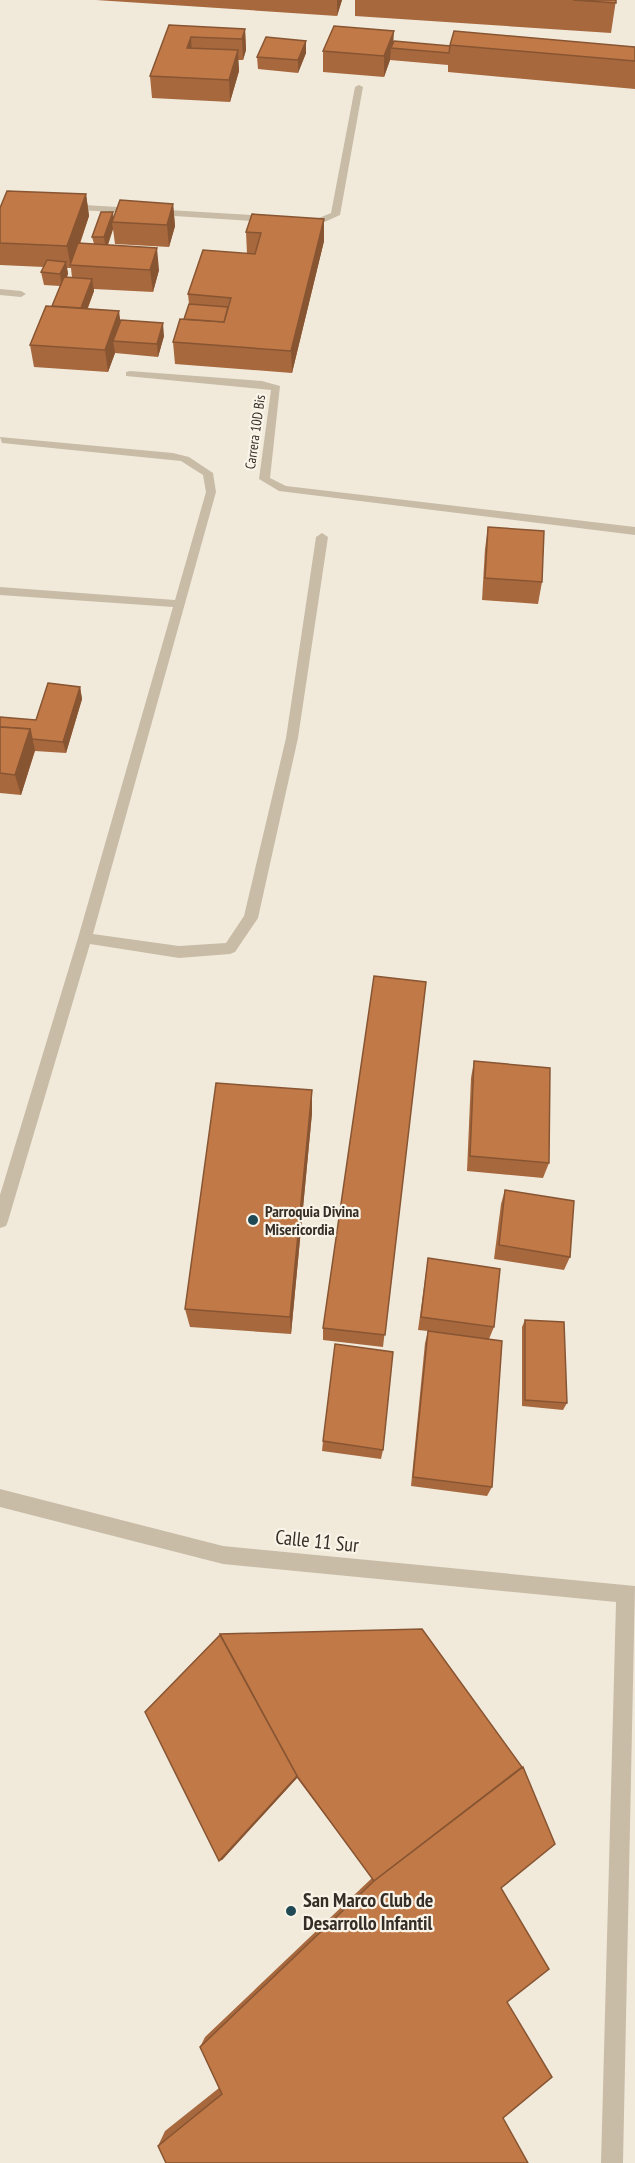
<svg xmlns="http://www.w3.org/2000/svg" width="635" height="2163" viewBox="0 0 635 2163" font-family="'PT Sans Narrow',sans-serif">
	<style>
		.lines { fill: none; stroke-linecap: round; stroke-linejoin: round }
		.minor { fill: #c9bca7; fill-rule: evenodd }
		.wall { fill: #a7683e; fill-rule: evenodd }
		.shaded-wall { fill: #885532 }
		.building { fill: #c27948; stroke: #885532; stroke-width: 1.5 }
		.poi-dot { fill: #1f4955; stroke: #f9f4e7; stroke-width: 2 }
		.labels { text-anchor: middle; stroke-width: 4.5; stroke-linejoin: round; paint-order: stroke }
		.far-street-label { font-size: 14px; fill: #352e28; stroke: #f9f4e7 }
		.poi-label { font-size: 16px; font-weight: bold; fill: #352e28; stroke: #f9f4e7; text-anchor: start }
		.near-street-label { font-size: 20px; fill: #352e28; stroke: #f9f4e7 }
		.near-poi-label { font-size: 20px; font-weight: bold; fill: #352e28; stroke: #f9f4e7; text-anchor: start }
	</style>
	<rect width="100%" height="100%" fill="#f1eadb"/>
	<g class="lines">
		<g class="minor">
			<polygon points="359,85 363,87 340,215 320,224 302,223 302,219 319,218 331,213 355,87"/>
			<polygon points="68,204 269,216 274,219 269,222 65,209 63,207"/>
			<polygon points="0,289 21,291 26,294 21,297 0,295"/>
			<polygon points="130,371 262,381 280,386 270,478 286,486 635,527 635,535 279,491 259,479 271,390 126,376 126,372"/>
			<polygon points="0,437 173,453 189,457 213,473 216,492 93,934 179,946 226,943 244,916 286,738 316,537 322,533 328,537 298,738 258,918 235,952 230,954 179,958 90,944 8,1221 6,1226 0,1228 0,1195 78,938 173,607 0,595 0,587 175,600 206,492 203,475 181,461 2,443"/>
			<polygon points="0,1489 223,1546 635,1586 623,2163 601,2163 616,1602 223,1564 0,1507"/>
		</g>
	</g>
	<g class="wall">
		<polygon points="96,0 342,0 337,16"/>
		<polygon points="355,0 616,0 611,33 355,16"/>
		<polygon points="169,25 245,29 246,50 243,60 238,60 239,71 230,102 152,98 150,76"/>
		<polygon points="454,31 635,47 635,89 448,72 448,65 390,60 384,77 323,72 323,51 450,46"/>
		<polygon points="306,41 306,53 298,73 258,69 257,57"/>
		<path d="M86 194 89 216 80 244H94L92 237 114 218 173 204 175 226 169 247 115 244 113 229 108 245 159 270 153 292 94 289V291L88 308 164 336 158 357 115 353 108 372 34 367 30 345 52 306 60 286 44 285 41 272 44 267 0 265V208ZM67 268H71L72 278 67 277 68 274Z"/>
		<polygon points="324,219 324,241 292,373 175,364 173,342 184,319 189,304 188,294 247,254 246,232"/>
		<polygon points="488,527 542,582 538,604 482,600 485,549"/>
		<polygon points="80,687 82,699 66,753 35,751 21,795 0,793 0,717 36,720"/>
		<polygon points="426,982 383,1347 323,1340 323,1328"/>
		<polygon points="474,1061 549,1163 543,1178 467,1171 471,1078"/>
		<polygon points="312,1090 312,1113 291,1334 190,1327 185,1309"/>
		<polygon points="505,1190 570,1257 564,1270 494,1259 501,1204"/>
		<polygon points="428,1258 494,1327 489,1339 492,1487 487,1496 411,1486 425,1343 428,1331 418,1330"/>
		<polygon points="525,1320 567,1403 563,1410 522,1406 522,1327"/>
		<polygon points="323,1441 383,1450 381,1459 322,1451"/>
		<polygon points="145,1712 555,1844 158,2146 165,2131 219,2088 200,2047 205,2037 372,1878 297,1778 222,1860"/>
	</g>
	<g class="shaded-wall">
		<polygon points="337,0 342,0 337,16"/>
		<polygon points="245,29 246,50 243,60 242,39"/>
		<polygon points="394,31 393,48 391,48 390,60 384,77 384,56"/>
		<polygon points="191,37 192,58 187,48"/>
		<polygon points="306,41 306,53 298,73 298,60"/>
		<polygon points="238,50 239,71 230,102 229,80"/>
		<polygon points="86,194 89,216 72,265 70,265 71,269 67,246"/>
		<polygon points="173,204 175,226 169,247 167,225"/>
		<polygon points="113,212 114,222 112,222 113,229 106,250 104,237"/>
		<polygon points="324,219 324,241 292,373 291,351"/>
		<polygon points="157,248 159,270 153,292 150,270"/>
		<polygon points="66,262 68,274 62,286 60,274"/>
		<polygon points="92,279 94,291 79,330 77,318"/>
		<polygon points="119,311 122,333 113,341 115,353 108,372 105,350"/>
		<polygon points="163,323 164,336 158,357 157,344"/>
		<polygon points="80,687 82,699 66,753 63,742"/>
		<polygon points="30,729 35,750 21,795 15,775"/>
		<polygon points="312,1090 312,1113 291,1334 290,1317"/>
		<polygon points="297,1776 297,1778 222,1860 219,1861"/>
	</g>
	<g class="building">
		<polygon points="573,0 616,0 616,3"/>
		<polygon points="169,25 245,29 242,39 191,37 187,48 238,50 229,80 150,76"/>
		<polygon points="334,26 394,31 384,56 323,51"/>
		<polygon points="454,31 635,47 635,61 450,45"/>
		<polygon points="266,37 306,41 298,60 257,57"/>
		<polygon points="394,41 450,46 449,53 391,48"/>
		<polygon points="7,191 86,194 67,246 0,243 0,208"/>
		<polygon points="120,200 173,204 167,225 112,222"/>
		<polygon points="101,212 113,212 104,237 92,237"/>
		<polygon points="252,214 324,219 291,351 173,342 180,319 224,322 231,298 188,294 203,250 255,254 261,233 246,232"/>
		<polygon points="78,243 157,248 150,270 70,265"/>
		<polygon points="47,260 66,262 60,274 41,272"/>
		<polygon points="64,277 92,279 81,308 52,306"/>
		<polygon points="189,304 228,307 224,322 184,319"/>
		<polygon points="46,306 119,311 105,350 30,345"/>
		<polygon points="121,320 163,323 157,344 113,341"/>
		<polygon points="488,527 544,531 542,582 485,578"/>
		<polygon points="48,683 80,687 63,742 32,739 30,729 0,727 0,717 36,720"/>
		<polygon points="0,727 30,729 15,775 0,773"/>
		<polygon points="374,976 426,982 385,1335 323,1328"/>
		<polygon points="474,1061 550,1068 549,1163 470,1156"/>
		<polygon points="216,1083 312,1090 290,1317 185,1309"/>
		<polygon points="505,1190 574,1201 570,1257 499,1245"/>
		<polygon points="428,1258 500,1269 494,1327 421,1317"/>
		<polygon points="525,1320 564,1322 567,1403 525,1400"/>
		<polygon points="428,1331 502,1341 492,1487 413,1477"/>
		<polygon points="335,1344 393,1352 383,1450 323,1441"/>
		<polygon points="422,1629 522,1767 374,1881 297,1776 220,1634"/>
		<polygon points="220,1635 297,1776 219,1861 145,1712"/>
		<polygon points="523,1767 555,1844 501,1888 549,1969 507,2002 552,2077 503,2118 528,2163 166,2163 158,2146 222,2094 200,2047 374,1881"/>
	</g>
	<g class="poi-dot">
		<circle cx="253" cy="1220" r="6"/>
		<circle cx="291" cy="1911" r="6"/>
	</g>
	<g class="labels">
		<g class="far-street-label">
			<text transform="translate(255 432) rotate(-82)" y="5">Carrera 10D Bis</text>
		</g>
		<g class="poi-label">
			<text x="265" y="1217">Parroquia Divina<tspan x="265" dy="18">Misericordia</tspan></text>
		</g>
		<g class="near-street-label">
			<text transform="translate(317 1541) rotate(6)" y="7">Calle 11 Sur</text>
		</g>
		<g class="near-poi-label">
			<text x="303" y="1907">San Marco Club de<tspan x="303" dy="23">Desarrollo Infantil</tspan></text>
		</g>
	</g>
</svg>
